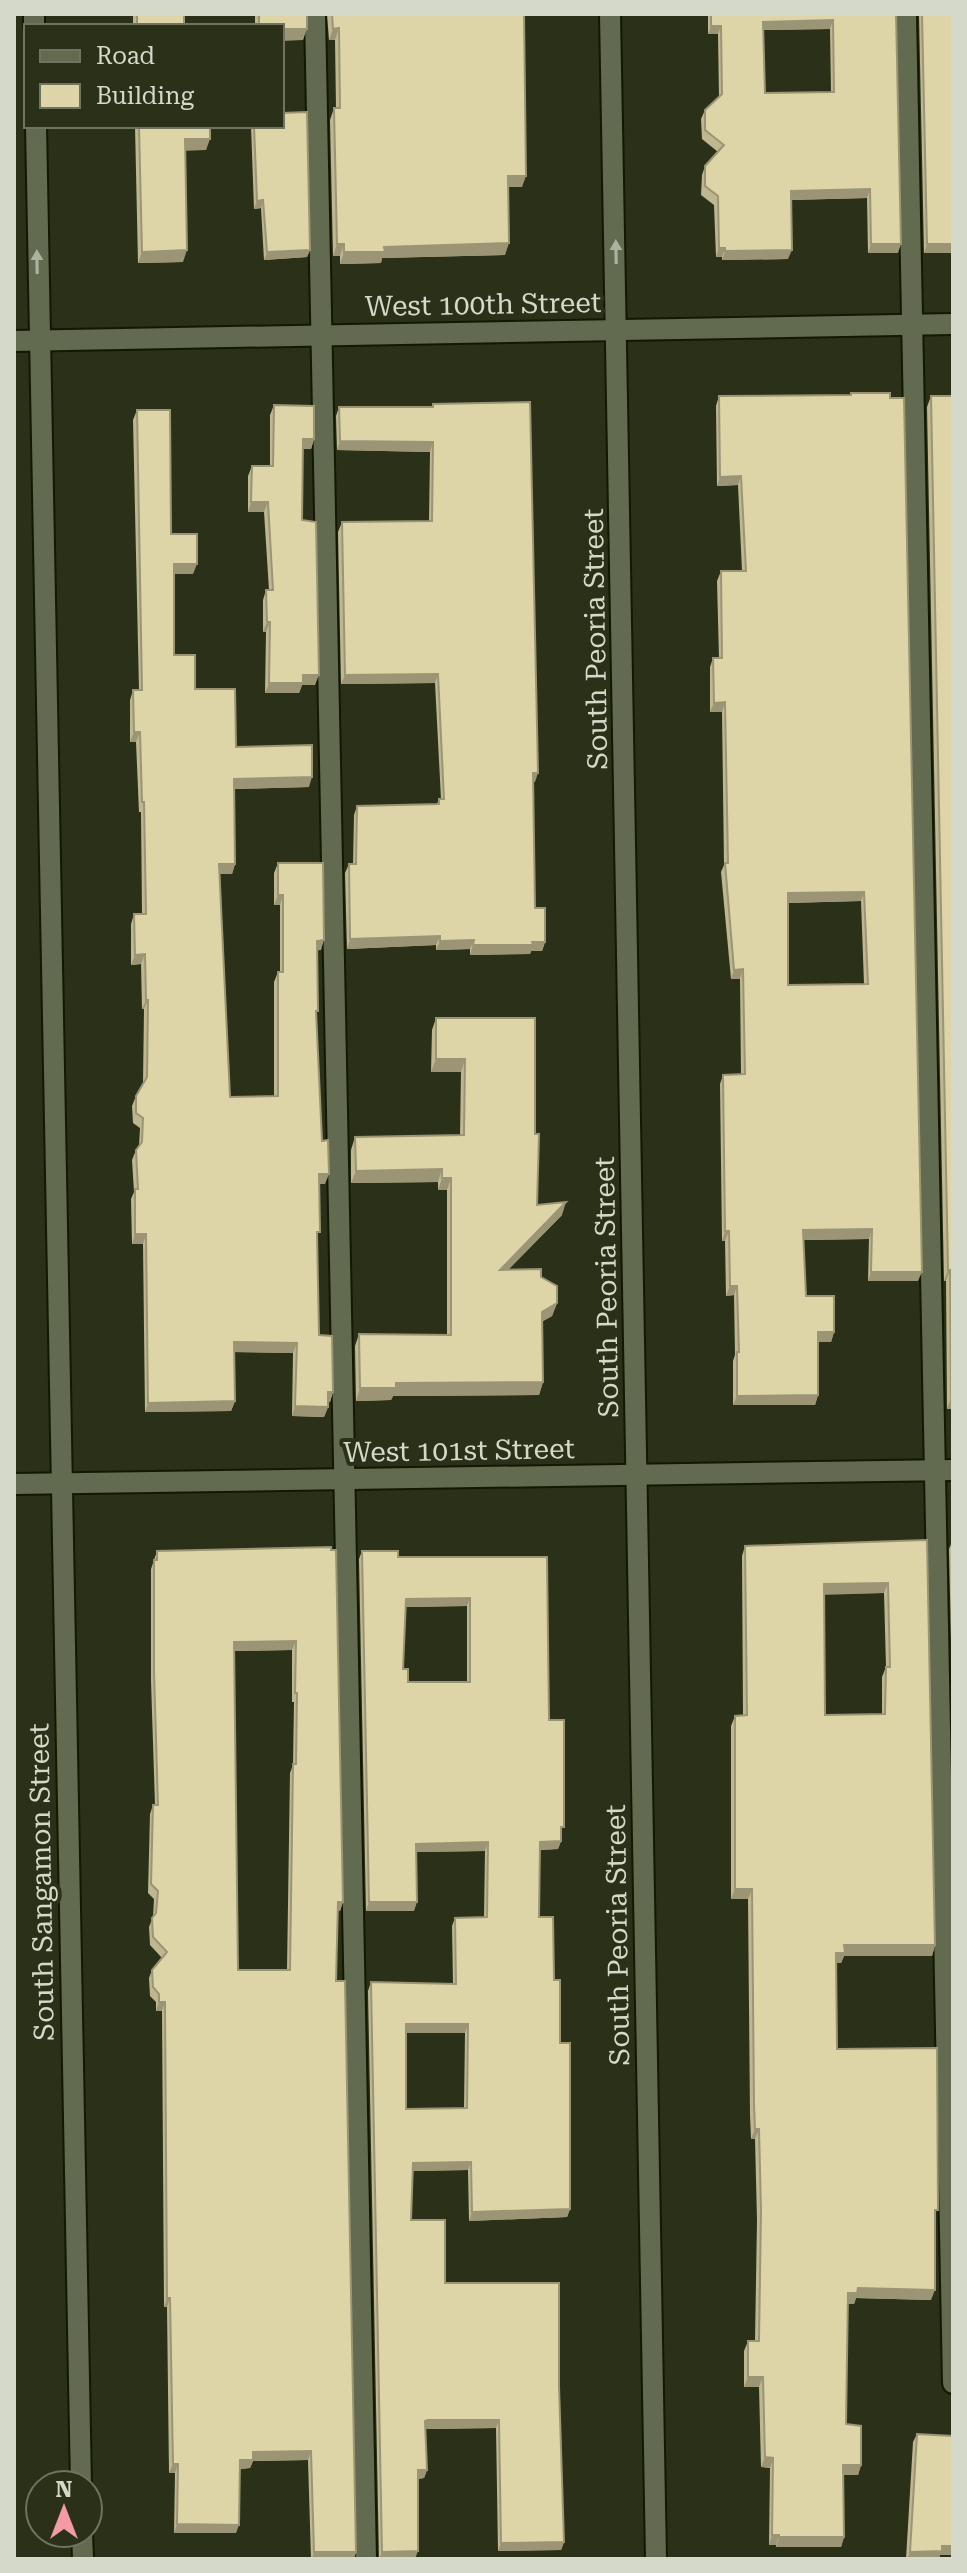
<svg xmlns="http://www.w3.org/2000/svg" width="967" height="2573" viewBox="0 0 967 2573" font-family="'Roboto Serif',serif">
	<style>
		.lines { fill: none; stroke-linecap: round; stroke-linejoin: round }
		.minor-casing { stroke: #131802; stroke-width: 24 }
		.minor { stroke: #626a4f; stroke-width: 20 }
		.wall { fill: #beb790; fill-rule: evenodd }
		.shaded-wall { fill: #9b9575 }
		.building { fill: #ddd5a7; stroke: #9b9575; stroke-width: 2; fill-rule: evenodd }
		.oneway { fill: #acb29f }
		.labels { text-anchor: middle; stroke-width: 8; stroke-linejoin: round; paint-order: stroke }
		.street-label { font-size: 28px; fill: #d4d9ca; stroke: #2a3118 }
	</style>
	<rect width="100%" height="100%" fill="#2a3118"/>
	<g class="lines">
		<defs>
			<g id="minor">
				<polyline points="34,14 34,26"/>
				<polyline points="315,14 366,2559"/>
				<polyline points="610,14 656,2559"/>
				<polyline points="906,14 953,2383"/>
				<polyline points="36,126 81,2485"/>
				<polyline points="14,341 953,324"/>
				<polyline points="14,1484 953,1470"/>
				<polyline points="82,2533 83,2559"/>
			</g>
		</defs>
		<use href="#minor" class="minor-casing"/>
		<use href="#minor" class="minor"/>
	</g>
	<g class="wall">
		<rect x="133" y="14" width="51" height="12"/>
		<polygon points="255,14 307,14 303,40 282,26 255,26"/>
		<polygon points="327,14 524,14 522,187 508,187 505,255 382,258 381,263 340,264 340,256 333,256 330,120 334,108 336,108 335,40 329,40"/>
		<path d="M708 14H896L898 253H868L867 198 791 200 788 259 722 260V257H716L714 205 701 195 702 175 705 166 718 152 702 139 701 119 705 110 719 97 718 34H708ZM830 29 831 92 765 93 763 30Z"/>
		<polygon points="919,14 953,14 953,253 924,253"/>
		<polygon points="135,126 210,126 206,150 185,150 183,262 138,263"/>
		<polygon points="251,126 282,126 310,250 307,257 264,260 261,208 254,209"/>
		<path d="M850 395 918 1281H868L869 1239 803 1240 806 1296 834 1332 831 1342H818V1395L815 1405H733V1361L735 1355 734 1295 726 1296 725 1241H722L720 1084 723 1075 741 1074 740 979H731L721 872 724 865 722 712H710V667L713 658H719L717 581 721 571H742L738 485 717 486 716 406 719 396ZM861 901 864 984 788 985V903Z"/>
		<polygon points="931,396 953,1409 947,1409 946,1281 944,1281 927,407"/>
		<polygon points="433,404 535,782 533,782 535,908 545,942 542,951 531,951 530,954 470,955 470,949 436,950 436,945 347,949 345,873 349,864 353,864 354,815 357,806 437,804 439,799 441,799 435,683 341,684 338,532 342,522 429,521 430,452 337,450 336,416 339,407 431,407"/>
		<polygon points="274,405 314,439 311,449 303,449 302,520 315,685 302,685 299,693 265,693 266,632 263,632 263,600 266,590 269,590 264,512 248,512 248,476 252,466 270,466 270,415"/>
		<polygon points="137,410 171,534 193,574 174,574 174,655 195,689 236,747 309,787 234,789 235,864 232,874 220,874 230,1097 274,1096 274,982 278,972 280,972 280,905 274,905 274,873 278,863 321,950 317,950 316,1016 322,1141 325,1184 319,1184 317,1239 319,1335 333,1392 330,1402 328,1402 328,1407 324,1417 292,1416 293,1353 234,1352 235,1401 231,1411 145,1412 143,1244 132,1244 131,1199 134,1192 132,1160 136,1150 139,1146 140,1128 133,1123 132,1106 136,1096 143,1083 144,1009 142,1009 141,964 131,965 131,924 134,914 142,914 141,812 139,812 136,742 130,742 130,700 133,690 139,690 133,420"/>
		<polygon points="436,1018 535,1134 537,1205 562,1215 508,1270 541,1277 557,1303 552,1316 543,1321 543,1382 539,1395 393,1396 391,1400 356,1401 355,1346 359,1334 447,1335 447,1190 438,1190 438,1182 351,1183 351,1150 355,1137 460,1136 461,1072 431,1072 432,1030"/>
		<path d="M927 1540 935 1945 932 1956H844L841 1963H836L837 2049 935 2219 931 2300 856 2298 854 2304H848L846 2424 861 2465 858 2475H843L844 2537 841 2547H776V2545H769L770 2468 761 2467 759 2387H744V2351L748 2341H755L757 2220 755 2139H751L750 2115 748 1899H731V1726L735 1716H743L742 1556 745 1546ZM884 1593 886 1667 882 1677V1714L825 1715 824 1594Z"/>
		<polygon points="953,1540 953,1728 949,1549"/>
		<path d="M331 1547 343 1902 340 1911H338L336 1981 356 2552 354 2559H311L308 2460 253 2461 250 2468 240 2469 236 2533H174L175 2473H169L167 2307H164L162 2011H156V2002L150 1996 149 1978 152 1970 162 1958 150 1945 149 1927 153 1917 154 1899 148 1893 150 1814 153 1805H155L151 1681V1569L157 1551ZM292 1650V1702H294L293 1765 290 1773 287 1970H238L234 1651Z"/>
		<path d="M362 1551 398 1557H547L549 1720 561 1841 558 1849 540 1850 539 1917 554 1980 560 2043 570 2209 567 2217 469 2221 468 2170 412 2171 411 2220 445 2283 559 2386 564 2542 561 2550 498 2551 496 2428 425 2429 427 2470 424 2478 418 2479 415 2559H379L368 1991 371 1982 453 1984 452 1926 455 1918 484 1917 485 1851 416 1852 414 1911H366L359 1559ZM467 1606V1682H408L403 1669 405 1607ZM406 2033H465L464 2108 406 2109Z"/>
		<polygon points="917,2434 953,2436 953,2555 940,2555 939,2559 906,2559 913,2442"/>
	</g>
	<g class="shaded-wall">
		<polygon points="833,20 830,29 760,30 763,22"/>
		<polygon points="711,26 721,26 718,34 708,34"/>
		<polygon points="339,28 335,40 329,40 333,29"/>
		<polygon points="282,29 307,29 303,40 282,41"/>
		<polygon points="185,139 210,139 206,150 181,151"/>
		<polygon points="508,176 526,176 522,187 504,187"/>
		<polygon points="870,189 867,198 788,200 791,191"/>
		<polygon points="263,200 261,208 254,209 257,201"/>
		<polygon points="509,243 505,255 382,258 381,263 340,264 344,252 384,247"/>
		<polygon points="337,244 344,244 340,256 333,256"/>
		<polygon points="871,244 901,244 898,253 868,253"/>
		<polygon points="927,244 953,244 953,253 924,253"/>
		<polygon points="719,248 725,248 722,257 716,257"/>
		<polygon points="187,250 183,262 138,263 142,252"/>
		<polygon points="310,250 307,257 264,260 267,252"/>
		<polygon points="792,250 788,259 722,260 725,251"/>
		<polygon points="303,439 314,439 311,449 299,449"/>
		<polygon points="340,441 433,442 430,452 337,450"/>
		<polygon points="741,476 738,485 717,486 720,477"/>
		<polygon points="251,502 268,502 264,512 248,512"/>
		<polygon points="174,564 197,564 193,574 170,574"/>
		<polygon points="267,622 270,622 266,632 263,632"/>
		<polygon points="438,674 435,683 341,684 345,675"/>
		<polygon points="303,675 319,675 315,685 302,685 299,693 265,693 269,683"/>
		<polygon points="725,702 722,712 710,712 714,703"/>
		<polygon points="134,732 140,732 136,742 130,742"/>
		<polygon points="533,773 538,773 535,782 529,782"/>
		<polygon points="312,777 309,787 230,789 234,779"/>
		<polygon points="219,864 235,864 232,874 216,874"/>
		<polygon points="864,892 861,901 785,903 788,893"/>
		<polygon points="278,895 283,895 280,905 274,905"/>
		<polygon points="440,936 436,945 347,949 350,939"/>
		<polygon points="324,940 321,950 313,951 317,941"/>
		<polygon points="474,940 470,949 436,950 440,941"/>
		<polygon points="532,942 545,942 542,951 531,951 530,954 470,955 473,945"/>
		<polygon points="145,954 141,964 131,965 135,955"/>
		<polygon points="743,969 740,979 731,979 734,970"/>
		<polygon points="146,1000 148,1000 144,1009 142,1009"/>
		<polygon points="436,1059 465,1059 461,1072 431,1072"/>
		<polygon points="442,1169 438,1182 351,1183 356,1171"/>
		<polygon points="319,1174 329,1174 325,1184 315,1184"/>
		<polygon points="442,1178 451,1178 447,1190 438,1190"/>
		<polygon points="566,1202 562,1215 496,1282 500,1270"/>
		<polygon points="872,1229 869,1239 799,1240 803,1230"/>
		<polygon points="725,1231 729,1231 725,1241 722,1241"/>
		<polygon points="135,1234 146,1234 143,1244 132,1244"/>
		<polygon points="948,1270 950,1270 946,1281 944,1281"/>
		<polygon points="871,1272 922,1272 918,1281 868,1281"/>
		<polygon points="730,1286 737,1286 734,1295 726,1296"/>
		<polygon points="557,1303 552,1316 538,1324 542,1312"/>
		<polygon points="818,1332 834,1332 831,1342 814,1342"/>
		<polygon points="234,1342 297,1343 293,1353 230,1352"/>
		<polygon points="543,1382 539,1395 393,1396 391,1400 356,1401 360,1388 396,1383"/>
		<polygon points="328,1392 333,1392 330,1402 325,1402"/>
		<polygon points="818,1395 815,1405 733,1405 737,1396"/>
		<polygon points="951,1398 953,1398 953,1409 947,1409"/>
		<polygon points="235,1401 231,1411 145,1412 148,1403"/>
		<polygon points="295,1406 328,1407 324,1417 292,1416"/>
		<polygon points="888,1583 884,1593 820,1595 824,1584"/>
		<polygon points="470,1598 467,1606 403,1607 406,1599"/>
		<polygon points="296,1641 292,1650 230,1651 234,1642"/>
		<polygon points="561,1841 558,1849 537,1850 540,1842"/>
		<polygon points="488,1842 485,1851 413,1852 416,1844"/>
		<polygon points="735,1889 752,1889 748,1899 731,1899"/>
		<polygon points="338,1902 343,1902 340,1911 335,1911"/>
		<polygon points="369,1902 417,1902 414,1911 366,1911"/>
		<polygon points="844,1945 935,1945 932,1956 844,1956 841,1963 833,1963 836,1953"/>
		<polygon points="159,2002 165,2002 162,2011 156,2011"/>
		<polygon points="406,2024 468,2024 465,2033 403,2033"/>
		<polygon points="755,2129 759,2129 755,2139 751,2139"/>
		<polygon points="471,2162 468,2170 410,2171 413,2163"/>
		<polygon points="570,2209 567,2217 469,2221 472,2212"/>
		<polygon points="858,2288 935,2290 931,2300 856,2298 854,2304 844,2304 848,2293"/>
		<polygon points="167,2298 170,2298 167,2307 164,2307"/>
		<polygon points="748,2377 763,2377 759,2387 744,2387"/>
		<polygon points="499,2420 496,2428 425,2429 425,2421"/>
		<polygon points="311,2451 308,2460 253,2461 250,2468 236,2469 240,2460 253,2452"/>
		<polygon points="765,2457 773,2458 770,2468 761,2467"/>
		<polygon points="173,2464 178,2464 175,2473 169,2473"/>
		<polygon points="843,2465 861,2465 858,2475 840,2475"/>
		<polygon points="418,2470 427,2470 424,2478 415,2479"/>
		<polygon points="177,2524 239,2525 236,2533 174,2533"/>
		<polygon points="772,2535 779,2535 776,2545 769,2545"/>
		<polygon points="779,2537 844,2537 841,2547 776,2547"/>
		<polygon points="564,2542 561,2550 498,2551 501,2543"/>
		<polygon points="942,2546 953,2546 953,2555 940,2555 939,2559 907,2559 910,2552"/>
		<polygon points="418,2551 415,2559 379,2559 382,2552"/>
		<polygon points="314,2552 356,2552 354,2559 312,2559"/>
	</g>
	<g class="building">
		<rect x="137" y="14" width="47" height="12"/>
		<polygon points="259,14 307,14 307,29 282,29 282,26 259,26"/>
		<polygon points="332,14 524,14 526,176 508,176 509,243 384,247 385,252 344,252 344,244 337,244 334,108 340,108 339,28 333,29"/>
		<path d="M711 14H896L901 244H871L870 189 791 191 792 250 725 251V248H719L718 196 705 186V166L724 145 705 130V110L722 94 721 26H711ZM833 20 834 92 765 93 763 22Z"/>
		<polygon points="922,14 953,14 953,244 927,244"/>
		<polygon points="307,112 310,250 267,252 263,200 257,201 254,126 282,126 282,113"/>
		<polygon points="139,126 210,126 210,139 185,139 187,250 142,252"/>
		<path d="M851 393H890V398H904L922 1272H871L872 1229 803 1230 806 1296H834V1332H818V1395L737 1396V1352H739L737 1286H730L729 1231H725L723 1075 745 1074 743 969 734 970 725 863H728L725 702 714 703 713 658H722L721 571H746L741 476 720 477 719 396 851 395ZM864 892 868 984 788 985V893Z"/>
		<polygon points="931,396 953,396 953,1398 951,1398 950,1270 948,1270"/>
		<polygon points="530,402 538,773 533,773 535,908 545,908 545,942 532,942 533,945 473,945 474,940 440,941 440,936 350,939 349,864 356,864 357,806 439,804 439,799 444,799 438,674 345,675 342,522 432,521 433,442 340,441 339,407 433,407 433,404"/>
		<polygon points="274,405 314,406 314,439 303,439 302,520 316,522 319,675 303,675 303,683 269,683 270,622 267,622 266,590 273,590 268,502 251,502 252,466 273,466"/>
		<polygon points="137,410 170,410 171,534 197,534 197,564 174,564 174,655 195,655 195,689 235,689 236,747 312,745 312,777 234,779 235,864 219,864 230,1097 278,1096 278,972 283,972 283,895 278,895 278,863 323,863 324,940 317,941 318,1011 316,1011 322,1141 328,1140 329,1174 319,1174 320,1232 317,1232 319,1335 332,1336 333,1392 328,1392 328,1407 295,1406 297,1343 234,1342 235,1401 148,1403 146,1234 135,1234 135,1189 138,1189 136,1150 142,1142 143,1118 136,1113 136,1096 147,1077 148,1000 146,1000 145,954 135,955 134,914 146,914 144,802 142,802 140,732 134,732 133,690 142,690"/>
		<polygon points="436,1018 535,1018 535,1134 539,1134 537,1205 566,1202 500,1270 541,1269 541,1277 557,1286 557,1303 542,1312 543,1382 396,1383 396,1388 360,1388 359,1334 451,1335 451,1178 442,1178 442,1169 356,1171 355,1137 464,1135 465,1059 436,1059"/>
		<path d="M927 1540 935 1945H844L845 1953H836L837 2049 937 2048 938 2210H935V2290L858 2288 857 2293H848L846 2424 861 2426V2465H843L844 2537H779V2535H772L773 2458 765 2457 763 2377H748V2341H759L761 2210 759 2129H755L754 2105 752 1889H735V1716L747 1715 745 1546ZM888 1583 890 1667H886L885 1714 825 1715 824 1584Z"/>
		<path d="M331 1547V1550H336L343 1902H338L336 1981H345L356 2552H314L311 2451 253 2452V2460H240L239 2525 177 2524 178 2464H173L170 2298H167L165 2002H159V1994L153 1987 152 1970 167 1952 153 1937 152 1918 156 1913 158 1891 151 1884 153 1805H158L154 1672V1560H157V1551ZM296 1641 295 1693H297L296 1764H293L290 1970H238L234 1642Z"/>
		<path d="M362 1551H398V1557H547L549 1720H564V1827H561V1841L540 1842 539 1917H553L554 1980H560V2043H570V2209L472 2212 471 2162 413 2163 411 2220H445V2283H559V2386L564 2542 501 2543 499 2420H428L425 2421 427 2470H418V2551L382 2552 371 1982 456 1984 455 1918 487 1917 488 1842 416 1844 417 1902H369ZM470 1598V1682H408V1669H403L406 1599ZM406 2024H468L467 2108 406 2109Z"/>
		<polygon points="917,2434 953,2436 953,2546 942,2546 942,2551 910,2552"/>
	</g>
	<defs><path id="oneway-solid" d="M-6-.8H1V-3.2L6.5 0L1 3.2V.8H-6Z" transform="scale(2)"/></defs>
	<g class="oneway">
		<use href="#oneway-solid" transform="translate(616 252) rotate(-91)"/>
		<use href="#oneway-solid" transform="translate(37 262) rotate(-91)"/>
	</g>
	<g class="labels">
		<g class="street-label">
			<text transform="translate(483 304) rotate(-1)" y="10">West 100th Street</text>
			<text transform="translate(595 639) rotate(-91)" y="10">South Peoria Street</text>
			<text transform="translate(606 1287) rotate(-91)" y="10">South Peoria Street</text>
			<text transform="translate(459 1450) rotate(-1)" y="10">West 101st Street</text>
			<text transform="translate(41 1882) rotate(-91)" y="10">South Sangamon Street</text>
			<text transform="translate(617 1935) rotate(-91)" y="10">South Peoria Street</text>
		</g>
	</g>
	<rect width="967" height="2573" fill="none" stroke="#d4d9ca" stroke-width="32"/>
	<rect x="24" y="24" width="260" height="104" fill="#2a3118" stroke="#6e745f" stroke-width="2"/>
	<rect x="40" y="50" width="40" height="12" fill="#626a4f" stroke="#6e745f" stroke-width="2"/>
	<text x="96" y="64" font-size="24" fill="#d4d9ca">Road</text>
	<rect x="40" y="84" width="40" height="24" fill="#ddd5a7" stroke="#6e745f" stroke-width="2"/>
	<text x="96" y="104" font-size="24" fill="#d4d9ca">Building</text>
	<g transform="translate(64 2509)"><circle r="38" fill="#2a3118" stroke="#6e745f" stroke-width="2"/>
	<path d="M0-6L14 30L0 20L-14 30Z" fill="#f39aa7"/>
	<text y="-12" font-size="22" font-weight="bold" text-anchor="middle" fill="#d4d9ca">N</text>
	</g>
</svg>
